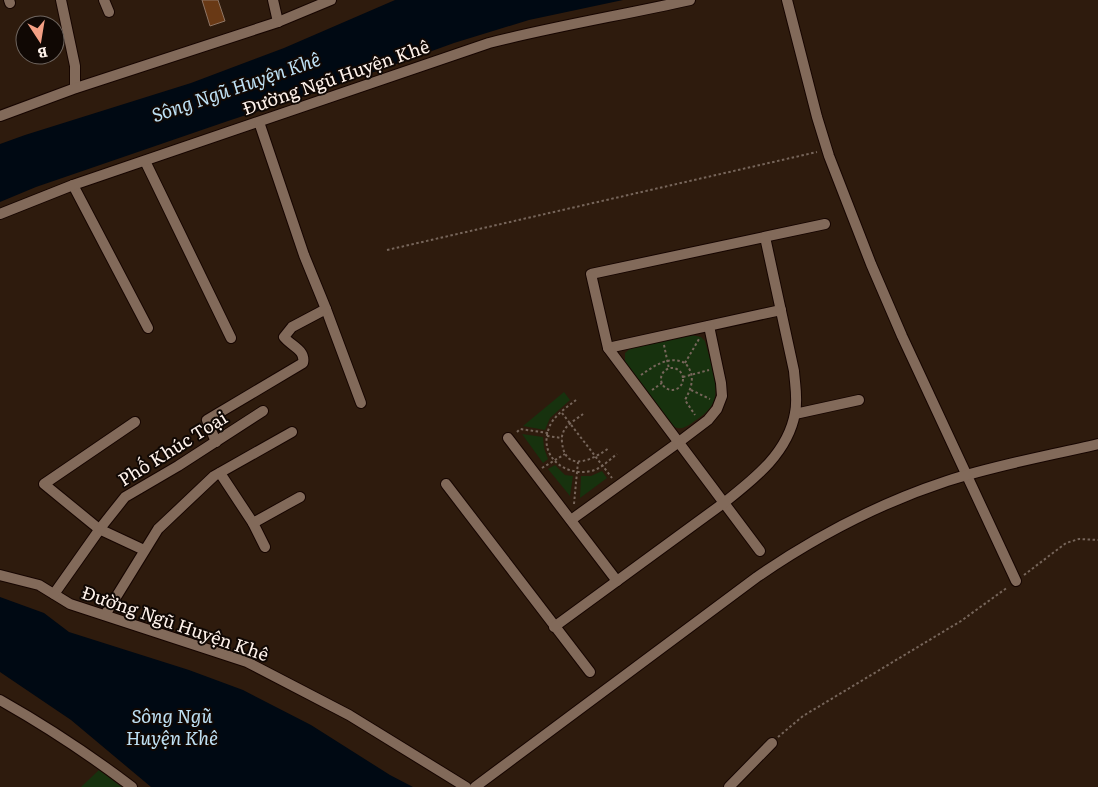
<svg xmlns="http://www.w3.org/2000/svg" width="1098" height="787" viewBox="0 0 1098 787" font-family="Literata,serif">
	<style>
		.green { fill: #17320e }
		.water { fill: #000913 }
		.building { fill: #693915; stroke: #8e7565 }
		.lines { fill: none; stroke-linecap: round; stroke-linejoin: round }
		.minor-casing { stroke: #160500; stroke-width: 12 }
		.path { stroke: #77665b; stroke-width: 2; stroke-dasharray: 2.5 2.5; stroke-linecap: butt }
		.minor { stroke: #826a5a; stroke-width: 10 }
		.labels { text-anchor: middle; stroke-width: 4; stroke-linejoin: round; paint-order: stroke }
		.street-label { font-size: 18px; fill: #fef2eb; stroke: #100804 }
		.water-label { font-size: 19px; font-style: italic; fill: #bee0f4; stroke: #100804 }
	</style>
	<rect width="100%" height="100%" fill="#2e1b0d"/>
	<g class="green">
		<path d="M692 335 701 337 705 341C709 357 722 391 712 405 707 413 699 418 692 423 683 429 678 431 669 423L625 362V353L633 346Z"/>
		<polygon points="564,392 570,400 550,418 545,430 523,426"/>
		<polygon points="522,434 543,437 544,448 548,459 543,463"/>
		<polygon points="555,465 565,475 573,476 570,496 548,469"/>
		<polygon points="602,471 607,478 580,498 581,476 591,476"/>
		<polygon points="99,770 122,787 81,787"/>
	</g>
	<g class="water">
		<polygon points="395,0 623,0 529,20 454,43 338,85 228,121 36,187 0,202 0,144 25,135 191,83 284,48"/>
		<polygon points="0,597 44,613 69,632 189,670 243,690 311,725 390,775 413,787 151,787 71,720 0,672"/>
	</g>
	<polygon class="building" points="202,0 218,0 225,21 210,26"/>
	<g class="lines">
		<defs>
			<g id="minor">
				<polyline points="9,0 10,3"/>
				<polyline points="61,0 75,66 75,88"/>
				<polyline points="104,0 109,12"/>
				<polyline points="273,0 278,22"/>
				<polyline points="787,0 817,117 829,156 871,264 902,336 1016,581"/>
				<polyline points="0,116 73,89 278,22 331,0"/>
				<polyline points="145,161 231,338"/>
				<polyline points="73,185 148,328"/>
				<path d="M0 214 73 185 489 43C556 26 623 15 690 0"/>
				<polyline points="326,309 361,403"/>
				<polyline points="608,348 781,310"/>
				<polyline points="795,414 859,400"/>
				<polyline points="135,422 44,484 99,529 144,550"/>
				<polyline points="508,438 617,581"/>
				<path d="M216 442 207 420 303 363C306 350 291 346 284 337L292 327 326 309 304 255 259 122"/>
				<polyline points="220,473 253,523"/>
				<polyline points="446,484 590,672"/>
				<polyline points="571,520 679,442 708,420 717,409 722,396 721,383 709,326"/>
				<polyline points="265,547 253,523 300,497"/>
				<polyline points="760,551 608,348 591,274 825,224"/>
				<polyline points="0,575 39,585 70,604 247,662 349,715 466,787"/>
				<polyline points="54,594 102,526 125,497 178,466 263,411"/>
				<polyline points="105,615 158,529 214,476 292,432"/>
				<path d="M554 627 725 502C754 479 788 453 795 413 798 399 795 385 794 371L765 237"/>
				<path d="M0 700C46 726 90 755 132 787"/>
				<path d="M475 787 757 577C815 537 880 503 947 481 996 465 1047 456 1098 444"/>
				<polyline points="729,787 772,743"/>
			</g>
		</defs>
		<use href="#minor" class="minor-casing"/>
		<g class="path">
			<polyline points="387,250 817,152"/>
			<polyline points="664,345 669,369"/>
			<polyline points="685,363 699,339"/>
			<circle cx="672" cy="379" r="11"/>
			<path d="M641 375C654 366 669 355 685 363 696 375 692 387 685 400L695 415"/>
			<polyline points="683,377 709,370"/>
			<polyline points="652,390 662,383"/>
			<polyline points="691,390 710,399"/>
			<path d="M576 400C566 408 553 416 549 428 538 456 565 477 591 471 601 469 609 460 617 454"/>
			<polyline points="562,413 612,478"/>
			<path d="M583 414C577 419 565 425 563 433 561 437 562 444 563 448 569 473 597 457 609 448"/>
			<polyline points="517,432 520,429 548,433"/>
			<polyline points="547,436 562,438"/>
			<polyline points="542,468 565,454"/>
			<polyline points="574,504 578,462"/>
			<polyline points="1024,575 1066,543 1079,539 1098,540"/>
			<polyline points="778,737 803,716 961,621 1008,587"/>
		</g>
		<use href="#minor" class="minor"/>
	</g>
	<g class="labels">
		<g class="street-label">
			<text transform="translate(336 78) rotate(-19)" y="6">Đường Ngũ Huyện Khê</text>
			<text transform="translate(173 449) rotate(-32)" y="6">Phố Khúc Toại</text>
			<text transform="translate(175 624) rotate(19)" y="6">Đường Ngũ Huyện Khê</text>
		</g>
		<g class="water-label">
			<text transform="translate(236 87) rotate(-19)" y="7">Sông Ngũ Huyện Khê</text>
			<text x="172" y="723">Sông Ngũ<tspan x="172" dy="22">Huyện Khê</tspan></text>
		</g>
	</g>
	<g transform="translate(40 40) rotate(168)"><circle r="24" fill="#100804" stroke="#6f6660"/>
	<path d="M0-4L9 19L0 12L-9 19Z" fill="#f39f84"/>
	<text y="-8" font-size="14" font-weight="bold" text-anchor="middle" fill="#fef2eb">B</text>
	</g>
</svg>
